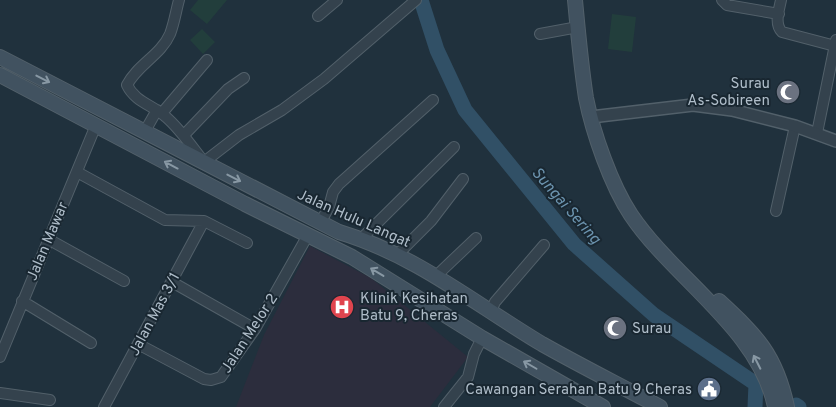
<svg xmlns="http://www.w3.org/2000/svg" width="836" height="407" font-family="Overpass,sans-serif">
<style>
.medical{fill:#2c2d3d}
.green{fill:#223e3c}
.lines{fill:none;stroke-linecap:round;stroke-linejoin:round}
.river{stroke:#315066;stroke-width:15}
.minor-casing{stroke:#52606a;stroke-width:12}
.tertiary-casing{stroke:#52606a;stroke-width:14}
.secondary-casing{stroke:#52606a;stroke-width:16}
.minor{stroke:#34424d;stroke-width:10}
.tertiary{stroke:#34424d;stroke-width:11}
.secondary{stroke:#415260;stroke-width:14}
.oneway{stroke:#8898a4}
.labels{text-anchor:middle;stroke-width:4;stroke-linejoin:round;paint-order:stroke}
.poi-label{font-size:15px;fill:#afbdc9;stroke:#192731;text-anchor:end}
.street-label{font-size:15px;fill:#afbdc9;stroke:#192731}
.water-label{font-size:16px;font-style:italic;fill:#6c94af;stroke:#192731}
</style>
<rect width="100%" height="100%" fill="#20313d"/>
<!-- medical -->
<path class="medical" d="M 310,246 L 371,278 L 468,357 L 430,407 L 236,407 L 264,335 Z"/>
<!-- green -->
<path class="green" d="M 198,0 L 227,0 L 207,24 L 190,10 Z
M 612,14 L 636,17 L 632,52 L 608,49 Z
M 202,29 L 215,42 L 203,54 L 190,40 Z"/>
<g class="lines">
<!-- river -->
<path class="river" d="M 421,0 L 437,50 L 465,110 L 574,244 L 654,315 L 756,384 L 755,407
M 796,405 L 799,407"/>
<!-- minor casing -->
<g class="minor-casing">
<path id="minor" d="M 179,0 C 176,11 174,24 170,34 C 161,55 137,65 127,85 C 135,102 153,105 166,117 C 181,130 192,147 204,162 L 239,135 L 282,110 L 324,79 L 416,0
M 722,0 L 727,5 L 779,14
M 781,0 C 779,10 774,24 782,32 L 835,46
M 318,16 L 337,0
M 540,34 L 578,27
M 162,113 L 207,60
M 145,131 L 157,110
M 817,133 L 836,40
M 184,135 L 228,89 L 244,78
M 77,172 L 165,220 L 204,221 L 247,243
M 776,211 L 795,126
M 320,223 L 329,207 L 333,192 L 339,184 L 433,100
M 48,239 L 124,281
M 361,239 L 454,147
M 397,255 L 431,221 L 463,179
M 436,276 L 476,238
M 172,282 L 255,329
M 22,301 L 91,343
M 491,311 L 495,302 L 544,245
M 138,344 L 204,379 L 211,380 L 221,377 L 255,329 L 308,235
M 0,357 L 96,125
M 0,393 L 50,400
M 104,407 L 204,221
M 444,407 L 468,377 L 474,354 L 482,338"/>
</g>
<!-- tertiary casing -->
<g class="tertiary-casing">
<path id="tertiary" d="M 591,117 L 693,105 L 732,110 L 795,126 L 836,141"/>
</g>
<!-- secondary casing -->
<g class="secondary-casing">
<path id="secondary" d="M 575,0 C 578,32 581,66 586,98 C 593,133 611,185 631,215 C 674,279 759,329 775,407
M 0,57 L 339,232 C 416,255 475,304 542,344 C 581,366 621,386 660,407
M 0,75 L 245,204 L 352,257 L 482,338 L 603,407
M 719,301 C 757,336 776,355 787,407"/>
</g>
<!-- minor -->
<use href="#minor" class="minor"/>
<!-- tertiary -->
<use href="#tertiary" class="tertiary"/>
<!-- secondary -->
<use href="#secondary" class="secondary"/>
</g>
<!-- one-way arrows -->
<defs><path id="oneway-shaft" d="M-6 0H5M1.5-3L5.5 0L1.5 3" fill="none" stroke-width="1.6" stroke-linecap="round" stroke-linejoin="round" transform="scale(1.25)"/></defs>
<g class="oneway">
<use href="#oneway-shaft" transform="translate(43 79) rotate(27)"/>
<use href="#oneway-shaft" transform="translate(171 165) rotate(-152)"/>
<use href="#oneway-shaft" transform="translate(234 178) rotate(27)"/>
<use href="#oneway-shaft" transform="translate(377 272) rotate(-149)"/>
<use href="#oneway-shaft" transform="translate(757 362) rotate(-117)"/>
<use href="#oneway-shaft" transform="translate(530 365) rotate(-150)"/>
</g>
<!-- icons -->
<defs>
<g id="mosque-disc" transform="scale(1.25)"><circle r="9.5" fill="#6b7280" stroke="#192731"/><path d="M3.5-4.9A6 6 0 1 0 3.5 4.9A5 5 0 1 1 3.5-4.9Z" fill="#fff"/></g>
<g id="hospital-disc" transform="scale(1.25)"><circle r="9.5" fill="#e0444e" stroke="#192731"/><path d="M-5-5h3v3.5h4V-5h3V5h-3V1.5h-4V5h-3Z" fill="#fff"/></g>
<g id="civic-disc" transform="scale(1.25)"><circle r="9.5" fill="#5c6f8a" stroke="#192731"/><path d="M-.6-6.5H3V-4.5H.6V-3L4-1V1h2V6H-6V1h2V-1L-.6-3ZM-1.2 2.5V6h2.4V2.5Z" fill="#fff"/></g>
</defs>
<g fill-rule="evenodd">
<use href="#mosque-disc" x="788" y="92"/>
<use href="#hospital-disc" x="342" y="307"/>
<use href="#mosque-disc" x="615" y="328"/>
<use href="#civic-disc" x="709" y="389"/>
</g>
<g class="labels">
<!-- poi labels -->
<g class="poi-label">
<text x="770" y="88">Surau<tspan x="770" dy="17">As-Sobireen</tspan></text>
<text x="360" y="303" text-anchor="start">Klinik Kesihatan<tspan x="360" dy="17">Batu 9, Cheras</tspan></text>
<text x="632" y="333" text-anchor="start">Surau</text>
<text x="692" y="394">Cawangan Serahan Batu 9 Cheras</text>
</g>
<!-- street labels -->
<g class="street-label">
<text transform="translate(354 218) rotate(24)" y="5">Jalan Hulu Langat</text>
<text transform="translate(47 241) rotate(-67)" y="5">Jalan Mawar</text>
<text transform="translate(154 314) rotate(-62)" y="5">Jalan Mas 3/1</text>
<text transform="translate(249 333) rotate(-57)" y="5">Jalan Melor 2</text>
</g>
<!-- water labels -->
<g class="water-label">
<text transform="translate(567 205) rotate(49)" y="6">Sungai Sering</text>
</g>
</g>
</svg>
